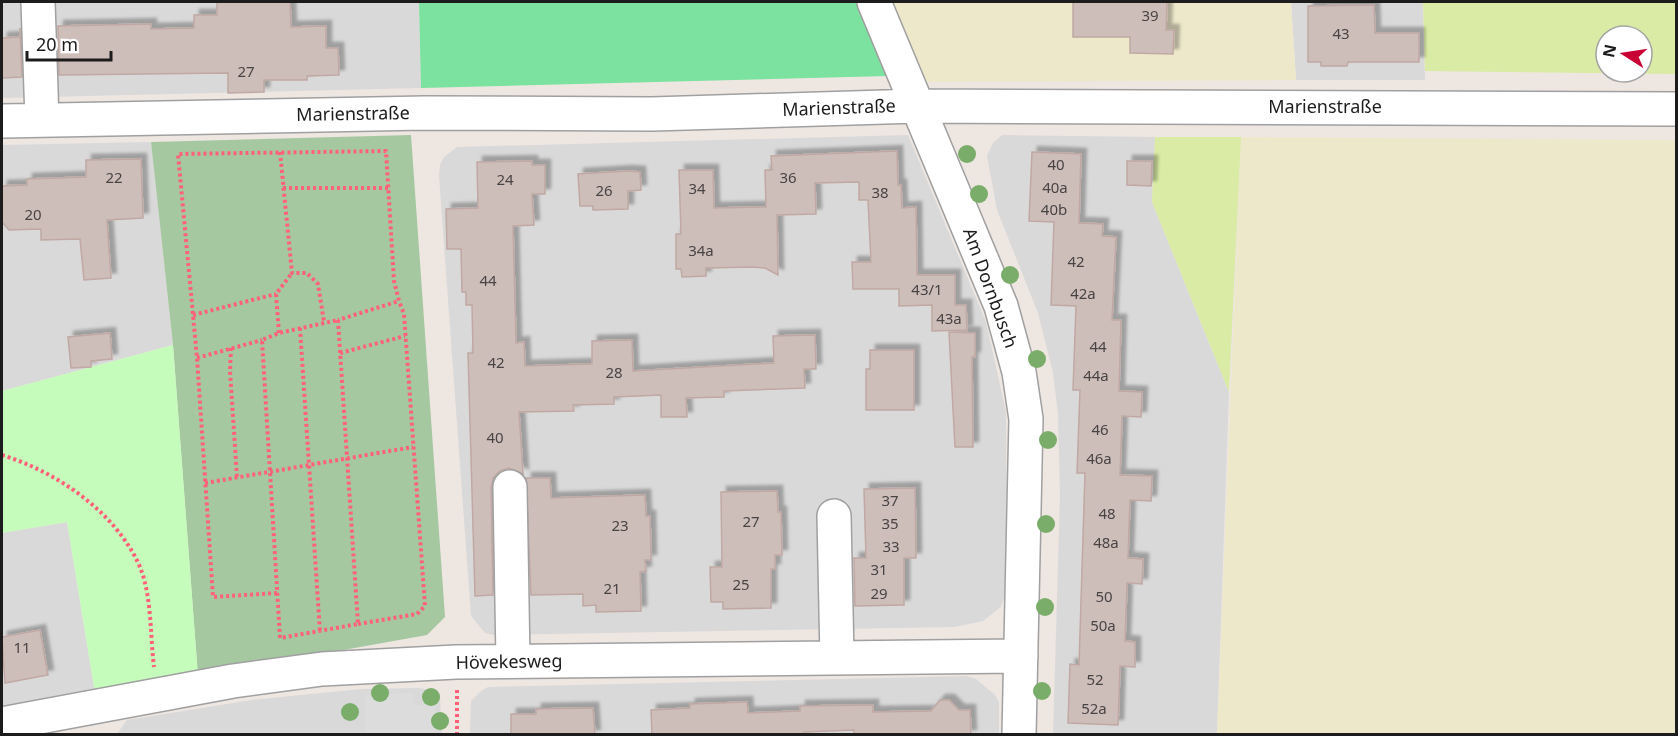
<svg xmlns="http://www.w3.org/2000/svg" width="1678" height="736" font-family="'Noto Sans',sans-serif">
<style>
.residential{fill:#dad9d9}
.farmland{fill:#eee8cb}
.grass{fill:#d9eba4;fill-rule:evenodd}
.cemetery{fill:#a5c8a1}
.park{fill:#c6fcbb}
.pitch{fill:#7be29f}
.parking{fill:#dcdcdc}
.building{fill:#cebeba;stroke:#c0a8a3;stroke-width:1.5;filter:url(#shadow)}
.lines{fill:none;stroke-linecap:round;stroke-linejoin:round}
.minor-casing{stroke:#a0a0a0;stroke-width:36}
.path{stroke:#ff6179;stroke-width:4;stroke-dasharray:3 3;stroke-linecap:butt}
.minor{stroke:#fff;stroke-width:33}
.tree{fill:#7aad69}
.labels{text-anchor:middle;stroke-width:5;stroke-linejoin:round;paint-order:stroke}
.number-label{font-size:15px;fill:#484444}
.street-label{font-size:18px;fill:#1c1c1c;stroke:#fff}
</style>
<defs>
<filter id="shadow"><feDropShadow dx="5.5" dy="-5.5" stdDeviation="1.5" flood-color="#0004"/></filter>
</defs>
<rect width="100%" height="100%" fill="#eee6e1"/>
<!-- residential -->
<path class="residential" d="M 2,2 L 419,2 L 421,88 L 2,98 Z
M 1291,2 L 1423,2 L 1425,80 L 1296,80 Z
M 908,135 L 986,322 L 1006,412 L 1007,589 L 1001,607 L 983,621 L 955,627 L 494,635 L 485,633 L 471,616 L 439,176 L 440,165 L 444,157 L 457,147 Z
M 1002,135 L 1155,137 L 1152,202 L 1229,392 L 1217,734 L 1053,734 L 1060,496 L 1058,414 L 1053,373 L 1038,313 L 997,210 L 987,156 L 993,143 Z
M 151,142 L 173,345 L 2,391 L 2,145 Z
M 67,522 L 95,693 L 2,708 L 2,533 Z
M 967,676 L 976,679 L 995,695 L 999,702 L 999,734 L 470,734 L 471,701 L 481,691 L 488,687 Z
M 419,688 L 431,690 L 440,697 L 442,734 L 117,734 L 127,720 L 252,700 L 361,689 Z"/>
<!-- farmland -->
<path class="farmland" d="M 881,2 L 1291,2 L 1296,80 L 913,82 Z
M 1241,137 L 1676,140 L 1676,734 L 1217,734 Z"/>
<!-- grass -->
<path class="grass" d="M 1423,2 L 1676,2 L 1676,74 L 1425,71 ZM 1606,36 L 1642,36 L 1642,72 L 1606,72 Z
M 1155,137 L 1241,137 L 1229,392 L 1152,202 Z"/>
<!-- cemetery -->
<path class="cemetery" d="M 411,135 L 445,617 L 427,635 L 198,676 L 173,345 L 151,142 Z"/>
<!-- park -->
<path class="park" d="M 173,345 L 198,676 L 95,693 L 67,522 L 2,533 L 2,391 Z"/>
<!-- pitch -->
<path class="pitch" d="M 419,2 L 859,2 L 888,76 L 421,88 Z"/>
<!-- parking -->
<path class="parking" d="M 413,693 L 413,705 L 435,705 L 436,734 L 365,734 L 365,695 Z"/>
<!-- building -->
<path class="building" d="M 217,2 L 290,2 L 291,27 L 326,26 L 326,48 L 338,48 L 339,75 L 307,76 L 307,80 L 264,80 L 264,92 L 228,93 L 228,73 L 59,75 L 58,26 L 151,24 L 151,29 L 194,28 L 194,15 L 217,15 Z
M 1073,2 L 1167,2 L 1166,30 L 1174,30 L 1173,54 L 1130,53 L 1130,37 L 1073,37 Z
M 1374,5 L 1375,33 L 1419,33 L 1419,62 L 1348,62 L 1347,66 L 1321,66 L 1321,62 L 1308,62 L 1308,6 Z
M 20,28 L 22,77 L 2,78 L 2,38 L 20,37 Z
M 897,151 L 898,185 L 901,185 L 902,208 L 916,207 L 917,275 L 955,275 L 955,305 L 966,305 L 967,330 L 932,331 L 932,305 L 899,306 L 899,289 L 853,289 L 852,262 L 871,262 L 868,200 L 859,200 L 859,182 L 815,183 L 816,214 L 777,215 L 778,275 L 765,268 L 752,267 L 706,268 L 706,276 L 682,277 L 681,269 L 676,269 L 676,234 L 681,234 L 679,170 L 713,170 L 714,208 L 766,207 L 765,170 L 772,170 L 771,156 Z
M 1032,152 L 1081,154 L 1079,223 L 1103,224 L 1102,236 L 1116,237 L 1112,320 L 1121,320 L 1119,391 L 1142,392 L 1141,417 L 1122,416 L 1120,475 L 1152,476 L 1151,501 L 1130,500 L 1128,558 L 1143,559 L 1142,584 L 1127,583 L 1125,641 L 1135,642 L 1135,667 L 1120,666 L 1118,725 L 1068,723 L 1070,664 L 1079,665 L 1085,473 L 1077,473 L 1080,390 L 1073,390 L 1076,306 L 1051,305 L 1054,222 L 1029,221 Z
M 141,159 L 143,218 L 107,220 L 111,278 L 84,280 L 80,239 L 41,240 L 41,229 L 9,230 L 2,222 L 2,186 L 27,185 L 27,179 L 86,177 L 86,160 Z
M 532,161 L 532,165 L 545,165 L 545,194 L 532,194 L 534,225 L 513,226 L 516,343 L 524,342 L 525,366 L 592,364 L 592,341 L 632,340 L 633,371 L 774,363 L 773,336 L 815,335 L 816,369 L 804,369 L 805,388 L 724,391 L 724,397 L 686,398 L 687,417 L 661,417 L 661,395 L 614,397 L 614,404 L 573,405 L 574,411 L 519,412 L 523,474 L 509,468 L 500,471 L 493,478 L 491,487 L 493,595 L 475,596 L 468,353 L 473,353 L 472,305 L 466,305 L 466,292 L 462,292 L 461,249 L 447,249 L 446,209 L 478,208 L 477,162 Z
M 1127,161 L 1152,161 L 1151,186 L 1127,185 Z
M 628,171 L 640,172 L 641,190 L 628,191 L 628,209 L 593,210 L 593,206 L 580,206 L 578,174 Z
M 949,332 L 975,333 L 975,357 L 972,357 L 973,447 L 955,447 Z
M 110,333 L 112,359 L 91,361 L 91,367 L 71,368 L 68,337 Z
M 870,350 L 914,350 L 914,410 L 866,410 L 866,369 L 870,369 Z
M 526,478 L 550,478 L 551,498 L 645,495 L 646,516 L 650,516 L 651,560 L 645,560 L 646,571 L 640,572 L 641,611 L 596,612 L 596,605 L 583,606 L 583,594 L 531,595 Z
M 915,488 L 916,558 L 904,558 L 904,605 L 855,606 L 854,558 L 866,558 L 864,489 Z
M 777,491 L 778,512 L 781,512 L 782,555 L 775,555 L 775,569 L 771,569 L 771,608 L 723,609 L 723,602 L 711,602 L 710,567 L 722,567 L 721,492 Z
M 40,630 L 48,675 L 5,683 L 2,637 Z
M 940,700 L 949,700 L 959,710 L 970,710 L 971,735 L 854,735 L 854,730 L 804,732 L 804,735 L 652,735 L 651,710 L 690,708 L 690,704 L 747,702 L 748,713 L 800,711 L 800,706 L 873,705 L 873,712 L 931,711 Z
M 593,708 L 595,735 L 511,735 L 511,714 L 536,714 L 536,709 Z"/>
<g class="lines">
<!-- minor casing -->
<g class="minor-casing">
<path id="minor" d="M 38,2 L 42,120
M 874,2 L 1001,306 L 1019,372 L 1026,419 L 1019,734
M 2,121 L 425,113 L 652,114 L 917,106 L 1676,109
M 510,487 L 513,661
M 834,516 L 837,658
M 2,724 L 233,681 L 322,669 L 456,662 L 1021,656"/>
</g>
<!-- path -->
<path class="path" d="M 280,152 L 292,273 L 307,273 L 318,284 L 324,322
M 283,188 L 389,188
M 193,315 L 276,294
M 338,320 L 358,624 L 280,638 L 262,340 L 279,333 Z
M 300,328 L 320,632
M 279,333 L 276,294 L 292,273
M 231,348 L 230,371 L 237,477
M 340,353 L 405,336
M 197,358 L 262,340
M 2,455 C 57,472 116,512 140,567 C 152,597 150,635 154,667
M 205,483 L 413,447
M 277,593 L 213,597 L 197,358 L 178,154 L 386,151 L 394,281 L 399,301 L 338,320
M 358,624 L 417,614 L 425,606 L 404,314 L 399,301
M 457,690 L 457,734"/>
<!-- minor -->
<use href="#minor" class="minor"/>
</g>
<!-- trees -->
<g class="tree">
<circle cx="967" cy="154" r="9"/>
<circle cx="979" cy="194" r="9"/>
<circle cx="1010" cy="275" r="9"/>
<circle cx="1037" cy="359" r="9"/>
<circle cx="1048" cy="440" r="9"/>
<circle cx="1046" cy="524" r="9"/>
<circle cx="1045" cy="607" r="9"/>
<circle cx="1042" cy="691" r="9"/>
<circle cx="380" cy="693" r="9"/>
<circle cx="431" cy="697" r="9"/>
<circle cx="350" cy="712" r="9"/>
<circle cx="440" cy="721" r="9"/>
</g>
<g class="labels">
<!-- number labels -->
<g class="number-label">
<text x="1150" y="21">39</text>
<text x="1341" y="39">43</text>
<text x="246" y="77">27</text>
<text x="1056" y="170">40</text>
<text x="114" y="183">22</text>
<text x="788" y="183">36</text>
<text x="505" y="185">24</text>
<text x="1055" y="193">40a</text>
<text x="697" y="194">34</text>
<text x="604" y="196">26</text>
<text x="880" y="198">38</text>
<text x="1054" y="215">40b</text>
<text x="33" y="220">20</text>
<text x="701" y="256">34a</text>
<text x="1076" y="267">42</text>
<text x="488" y="286">44</text>
<text x="927" y="295">43/1</text>
<text x="1083" y="299">42a</text>
<text x="949" y="324">43a</text>
<text x="1098" y="352">44</text>
<text x="496" y="368">42</text>
<text x="614" y="378">28</text>
<text x="1096" y="381">44a</text>
<text x="1100" y="435">46</text>
<text x="495" y="443">40</text>
<text x="1099" y="464">46a</text>
<text x="890" y="506">37</text>
<text x="1107" y="519">48</text>
<text x="751" y="527">27</text>
<text x="890" y="529">35</text>
<text x="620" y="531">23</text>
<text x="1106" y="548">48a</text>
<text x="891" y="552">33</text>
<text x="879" y="575">31</text>
<text x="741" y="590">25</text>
<text x="612" y="594">21</text>
<text x="879" y="599">29</text>
<text x="1104" y="602">50</text>
<text x="1103" y="631">50a</text>
<text x="22" y="653">11</text>
<text x="1095" y="685">52</text>
<text x="1094" y="714">52a</text>
</g>
<!-- street labels -->
<g class="street-label">
<text x="1325" y="113">Marienstraße</text>
<text transform="translate(839 108) rotate(-2)" y="6">Marienstraße</text>
<text transform="translate(353 114) rotate(-1)" y="6">Marienstraße</text>
<text transform="translate(990 288) rotate(70)" y="6">Am Dornbusch</text>
<text transform="translate(509 662) rotate(-1)" y="6">Hövekesweg</text>
</g>
</g>
<!-- border -->
<rect width="1678" height="736" fill="none" stroke="#1c1c1c" stroke-width="6"/>
<!-- north arrow -->
<g transform="translate(1624 54) rotate(282)"><circle r="28" fill="#ffffff" stroke="#a4a4a4" stroke-width="1.5"/>
<path d="M0-4.5L10 22L0 15L-10 22Z" fill="#c80033"/>
<text y="-9" font-size="16" font-weight="bold" text-anchor="middle" fill="#1c1c1c">N</text>
</g>
<!-- scale -->
<path d="M27 51v9h84v-9" fill="none" stroke="#1c1c1c" stroke-width="3"/>
<text x="36" y="51" font-size="18" fill="#1c1c1c" stroke="#ffffff" stroke-width="4.5" paint-order="stroke">20 m</text>
</svg>
